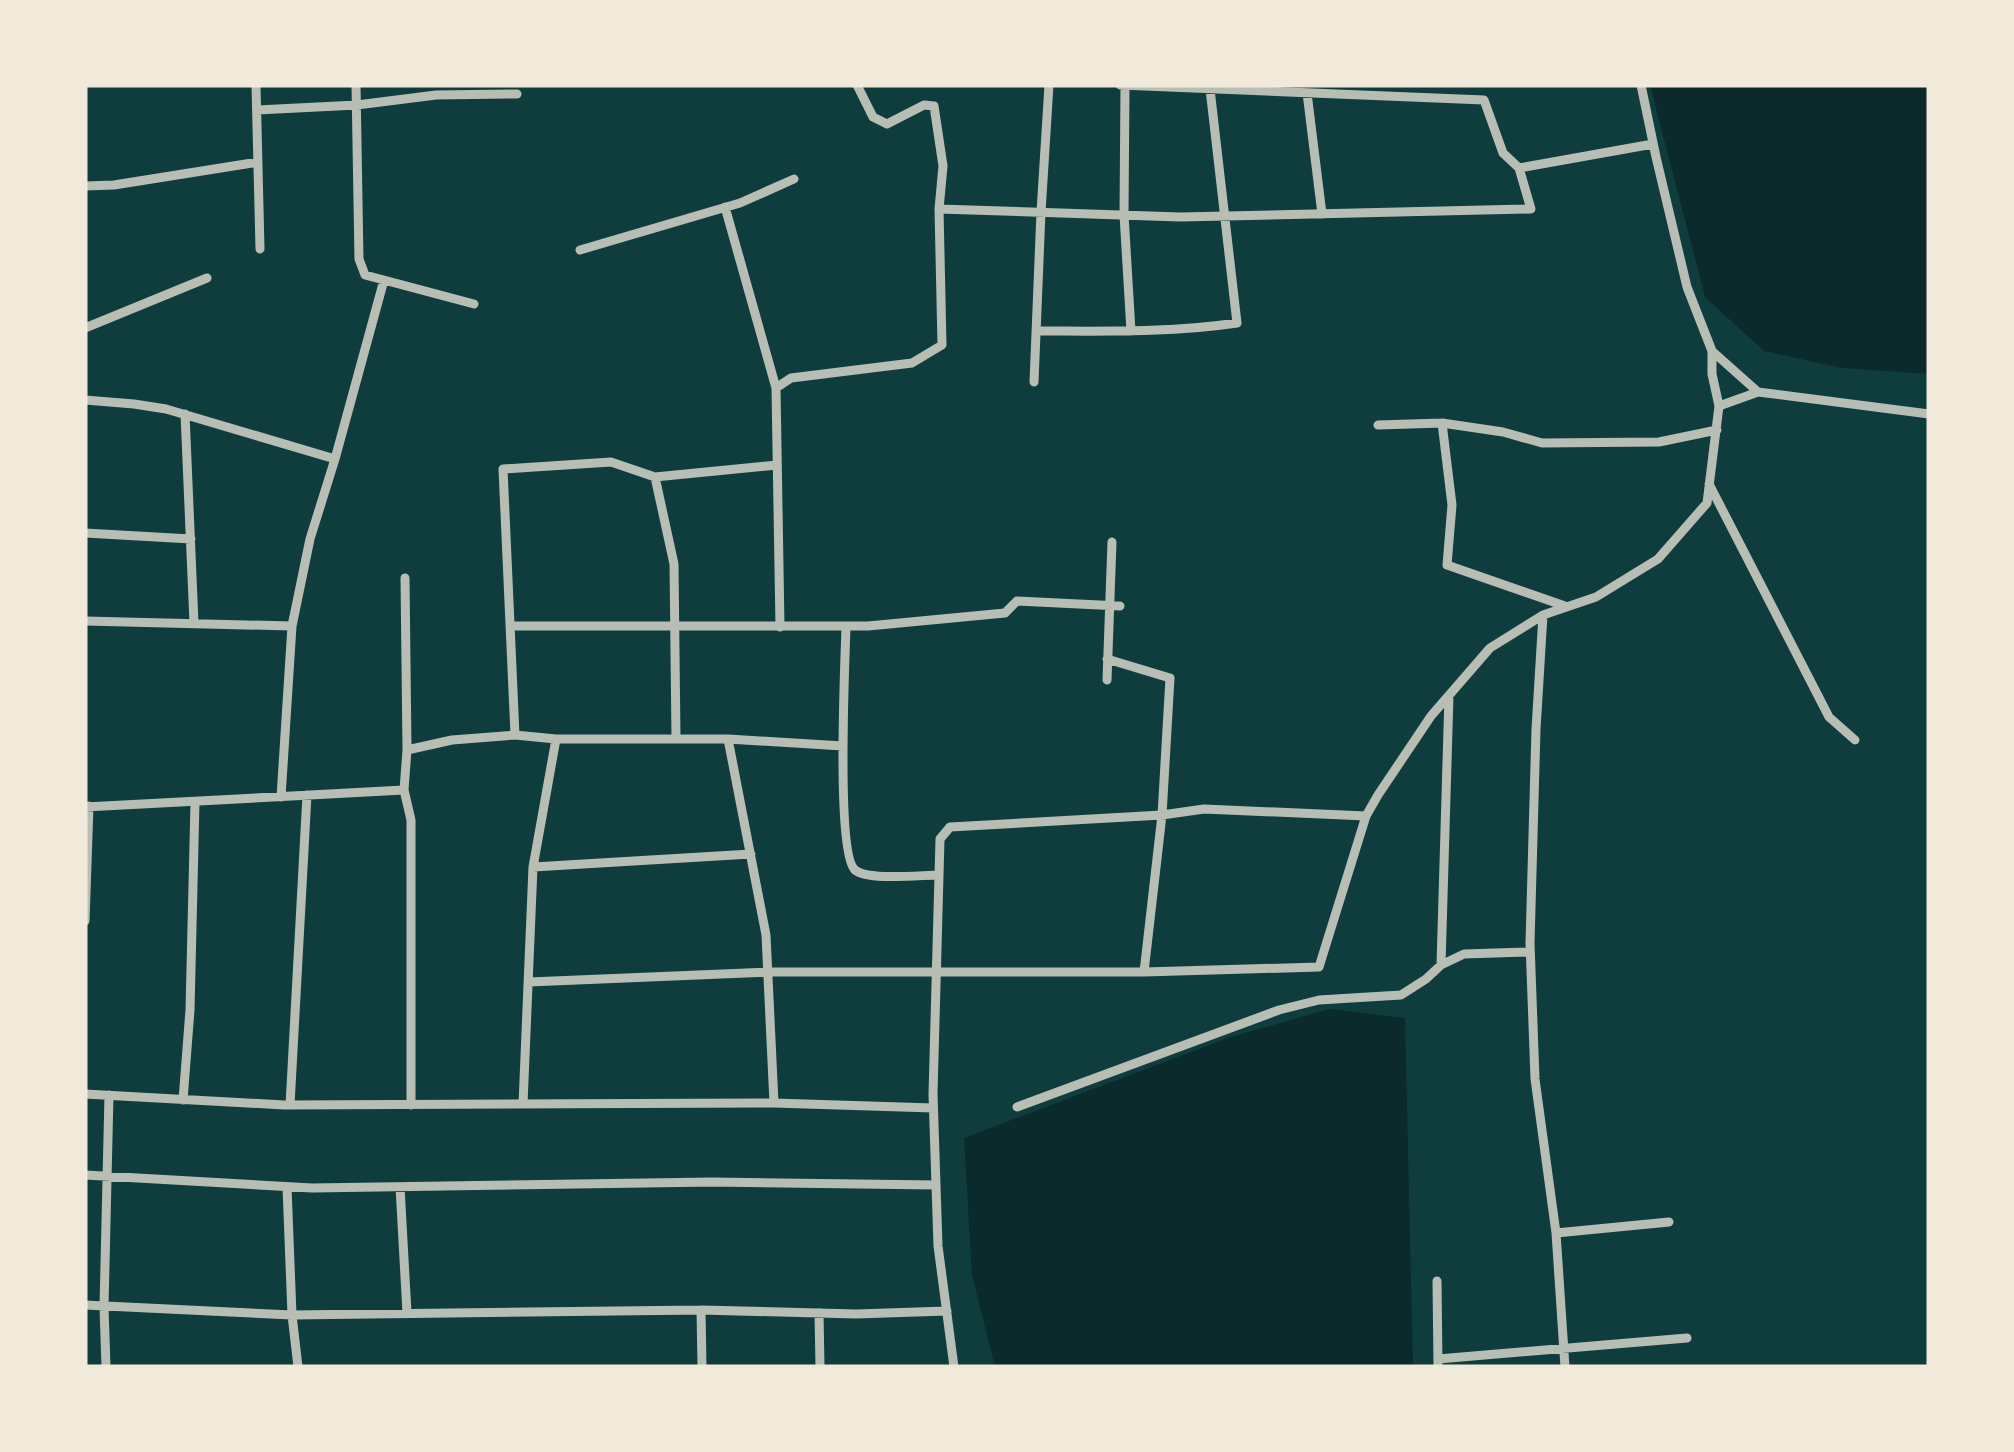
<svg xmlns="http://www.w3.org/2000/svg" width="2014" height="1452" font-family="'Work Sans',sans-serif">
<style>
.water{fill:#0a2a2b}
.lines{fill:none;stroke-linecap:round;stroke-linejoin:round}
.minor{stroke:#b8beb3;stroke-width:9}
</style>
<rect width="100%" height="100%" fill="#0f3d3e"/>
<!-- water -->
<path class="water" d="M 1650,85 L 1929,85 L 1929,374 L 1842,368 L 1764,351 L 1705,297 Z
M 1329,1009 L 1405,1018 L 1413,1367 L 995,1367 L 972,1275 L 964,1138 L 1228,1038 Z"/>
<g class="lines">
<!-- minor -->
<path class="minor" d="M 256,85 L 260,249
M 356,85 L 359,259 L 365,275 L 474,304
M 1125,85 L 1124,215 L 1131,331
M 1641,85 L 1656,157 L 1687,287 L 1712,351 L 1758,392 L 1929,414
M 1307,93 L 1322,214
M 257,110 L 357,105 L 436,95 L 517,94
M 1519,168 L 1653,144
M 85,186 L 114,185 L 258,162
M 725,207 L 776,388
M 939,209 L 1180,217 L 1531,209 L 1519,168 L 1503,153 L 1484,100 L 1120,85
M 580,250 L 740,203 L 794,179
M 85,328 L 207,278
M 1036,331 C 1103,331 1170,333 1237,323 L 1210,89
M 1034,382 L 1041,212 L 1049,85
M 85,400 L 134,404 L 166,409 L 335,459
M 1719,406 L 1758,392
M 185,414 L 194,623
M 1442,423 L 1452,505 L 1447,565 L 1565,606
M 1378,425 L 1442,423 L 1503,432 L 1542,443 L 1659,442 L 1717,430
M 655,477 L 674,564 L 676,739
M 1709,484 L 1829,717 L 1855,740
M 85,533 L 191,539
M 405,578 L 407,750 L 404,790 L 411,820 L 411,1105
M 1543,615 L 1536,729 L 1530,943 L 1535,1079 L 1556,1233 L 1565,1367
M 85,621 L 292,626 L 281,797
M 292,626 L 310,539 L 335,459 L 384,280
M 511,626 L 868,626 L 1005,613 L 1017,601 L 1120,606
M 780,627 L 776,388 L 791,378 L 912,363 L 942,345 L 939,209 L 943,166 L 934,106 L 924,105 L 887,124 L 873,117 L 857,85
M 846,627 C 845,661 836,854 855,870 C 868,881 921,875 939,875
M 1107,659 L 1170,678 L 1162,815 L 1144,972
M 1107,680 L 1112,542
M 515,735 L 503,469 L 611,462 L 655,477 L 777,465
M 728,739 L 766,935 L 774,1103
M 407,750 L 452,740 L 515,735 L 556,739 L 728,739 L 843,746
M 85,807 L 404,790
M 533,867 L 751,854
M 85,921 L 89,806
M 1441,965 L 1449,695
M 529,982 L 768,972 L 1144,972 L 1319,967 L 1366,816 L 1378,795 L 1431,716 L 1490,648 L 1543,615 L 1596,597 L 1658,559 L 1707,503 L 1719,406 L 1712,374 L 1712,351
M 85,1094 L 284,1105 L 774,1103 L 933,1108
M 183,1100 L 190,1010 L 195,802
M 523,1104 L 533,867 L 556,739
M 290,1105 L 307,795
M 1017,1107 L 1279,1010 L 1319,1000 L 1401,995 L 1426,979 L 1441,965 L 1464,954 L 1530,952
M 85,1175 L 312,1188 L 713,1182 L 936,1185
M 287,1187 L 292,1315 L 298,1367
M 400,1187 L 407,1313
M 1556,1233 L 1669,1222
M 1437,1281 L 1438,1367
M 85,1305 L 292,1315 L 701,1310 L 856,1314 L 947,1311
M 701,1310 L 702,1367
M 819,1313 L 820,1367
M 1438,1359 L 1687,1338
M 106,1367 L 104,1307 L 109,1095
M 954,1367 L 938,1246 L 933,1094 L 940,839 L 950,827 L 1162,815 L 1204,809 L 1366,816"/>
</g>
<!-- border -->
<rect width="2014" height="1452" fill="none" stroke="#f1e9da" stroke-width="175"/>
</svg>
